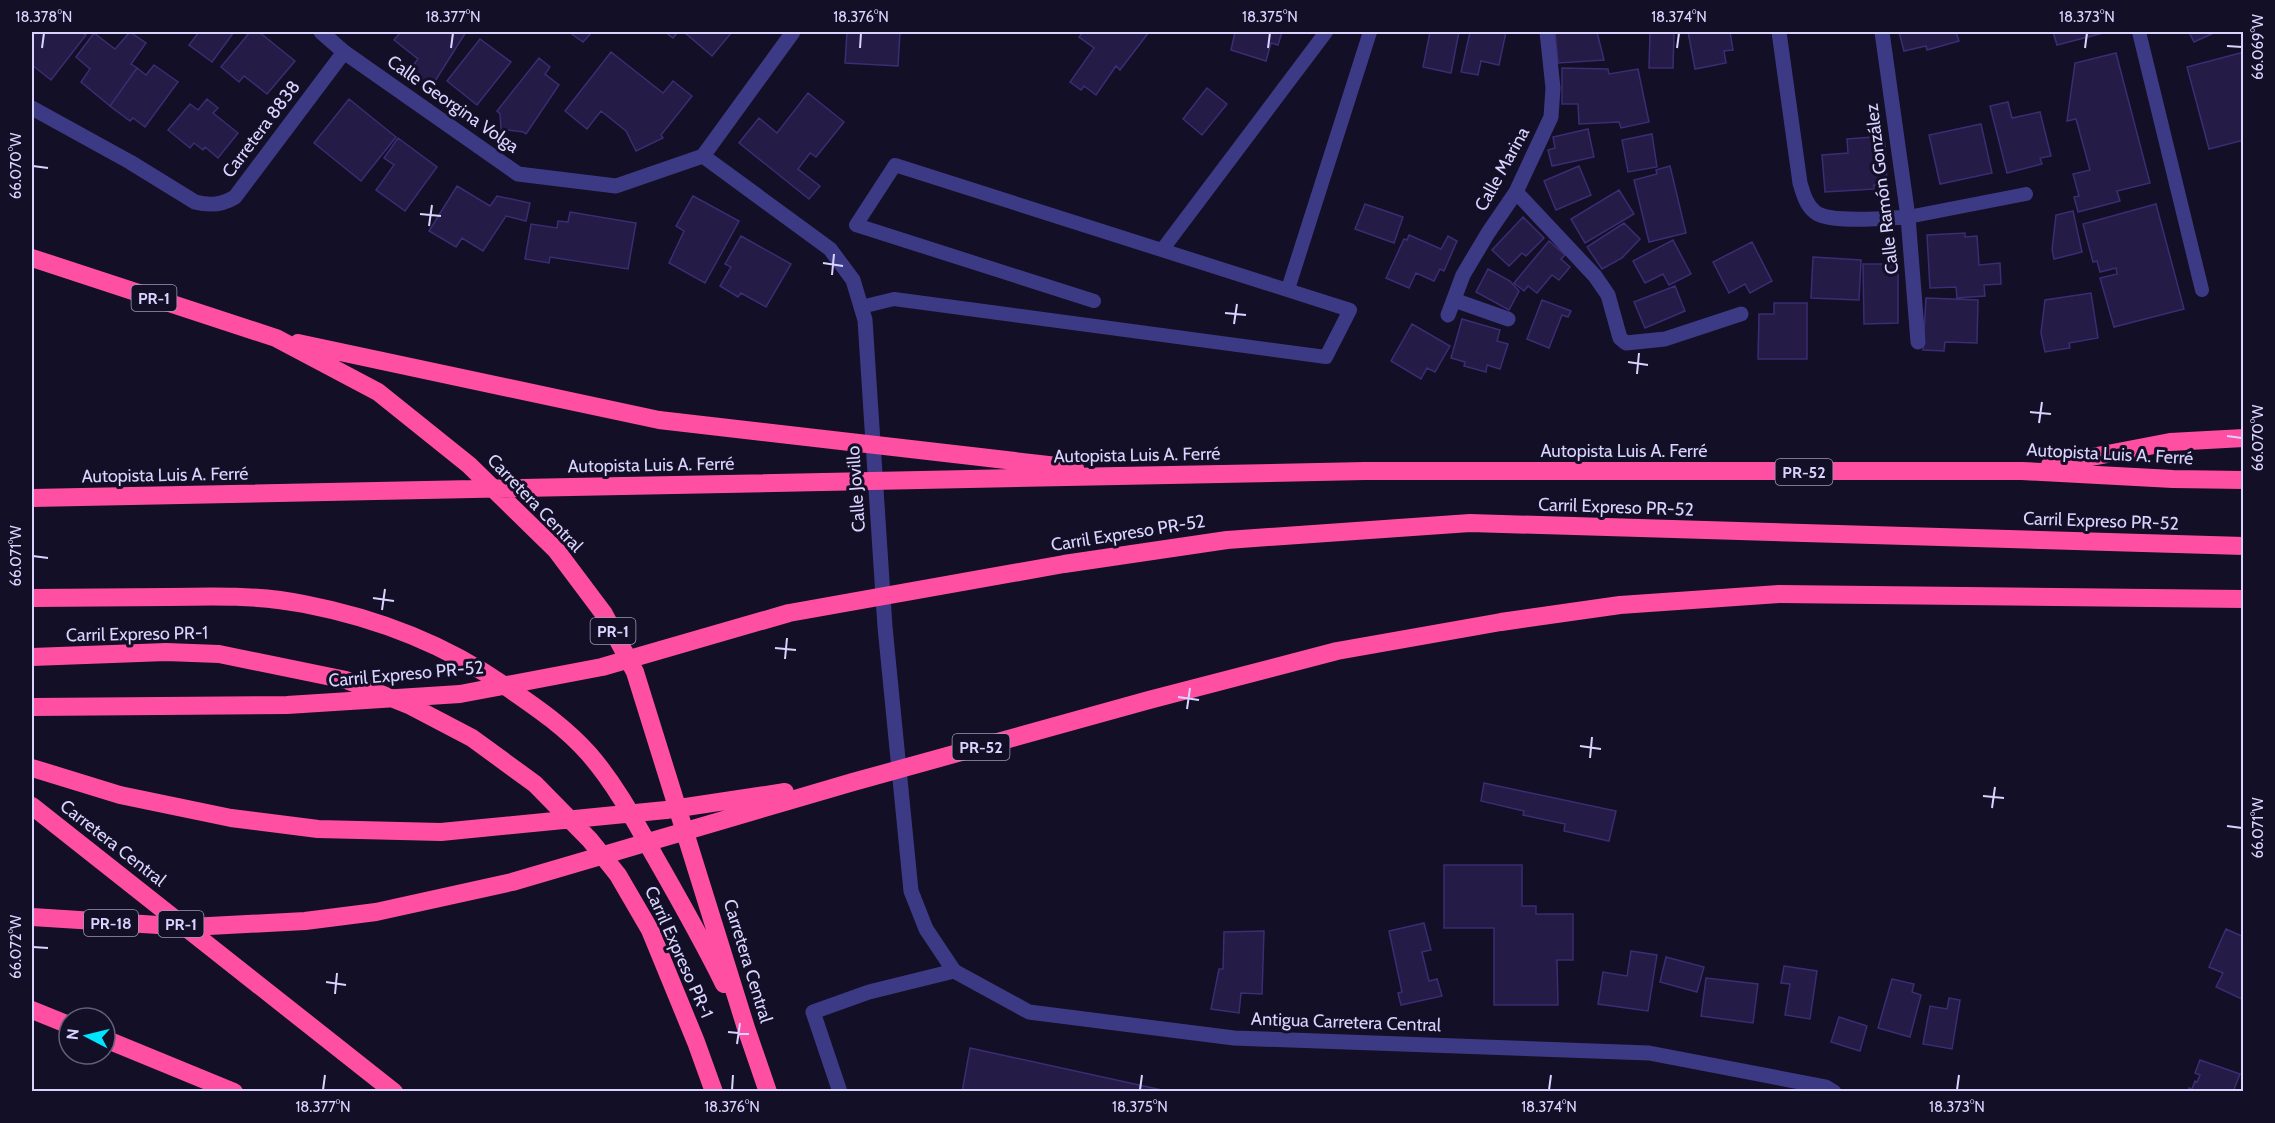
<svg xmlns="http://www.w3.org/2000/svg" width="2275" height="1123" font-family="Cabin,sans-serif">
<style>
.building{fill:#241b47;stroke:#3b2d73;stroke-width:1.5}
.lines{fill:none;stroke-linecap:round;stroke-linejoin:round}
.service{stroke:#3d3a85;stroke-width:14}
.minor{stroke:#3d3a85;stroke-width:15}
.tertiary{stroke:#3d3a85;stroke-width:15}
.motorway{stroke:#ff4fa3;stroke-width:18}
.ticks{fill:none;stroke:#d9d4ff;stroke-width:2}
.labels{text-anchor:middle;stroke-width:6;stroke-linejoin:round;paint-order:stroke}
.shield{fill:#130f26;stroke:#9e99be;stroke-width:1.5}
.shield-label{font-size:16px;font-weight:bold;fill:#d9d4ff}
.street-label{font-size:18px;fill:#d9d4ff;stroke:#130f26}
.neatline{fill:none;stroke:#d9d4ff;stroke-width:2}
.ticks-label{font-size:15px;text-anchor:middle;fill:#d9d4ff}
</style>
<rect width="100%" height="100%" fill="#130f26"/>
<!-- building -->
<path class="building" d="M 32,32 L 81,32 L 86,35 L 51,80 L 32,65 Z
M 130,32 L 146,43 L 131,64 L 137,68 L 110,106 L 81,82 L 90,69 L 76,57 L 94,33 L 115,49 Z
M 199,32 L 234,32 L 212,62 L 189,45 Z
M 250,32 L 259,32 L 295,61 L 267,94 L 244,76 L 239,82 L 221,67 Z
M 401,32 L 466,32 L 430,89 L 409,71 L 418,59 L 394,40 Z
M 569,32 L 592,32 L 583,42 Z
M 665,32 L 678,32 L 673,38 Z
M 684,32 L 732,32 L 712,56 Z
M 847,32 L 900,32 L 898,66 L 845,63 Z
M 1083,32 L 1149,32 L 1120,70 L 1116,66 L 1096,95 L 1084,86 L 1081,90 L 1070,82 L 1094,48 L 1079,37 Z
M 1235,32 L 1239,33 L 1240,32 L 1282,32 L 1278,45 L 1271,43 L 1266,61 L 1231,50 Z
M 1430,32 L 1459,32 L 1451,73 L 1423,67 Z
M 1470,32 L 1506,32 L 1499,65 L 1481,61 L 1478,75 L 1461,72 Z
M 1555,32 L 1597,32 L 1604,60 L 1558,63 Z
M 1650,32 L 1674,32 L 1673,68 L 1649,68 Z
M 1688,32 L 1730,32 L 1733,50 L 1724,51 L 1726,63 L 1695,69 Z
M 1899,32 L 1956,32 L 1959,41 L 1927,50 L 1926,46 L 1904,51 Z
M 2053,32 L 2107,32 L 2057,45 Z
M 2189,32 L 2216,32 L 2194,42 Z
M 480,39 L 511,62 L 477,105 L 447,81 Z
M 611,52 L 663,93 L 673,81 L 692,96 L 661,135 L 663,138 L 636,151 L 626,131 L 601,111 L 587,129 L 565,111 Z
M 2244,52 L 2244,140 L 2209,149 L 2187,67 Z
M 2116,53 L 2150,183 L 2117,191 L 2120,201 L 2078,212 L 2074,197 L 2079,196 L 2073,174 L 2090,170 L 2076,119 L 2067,121 L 2075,63 Z
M 539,58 L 550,67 L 545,74 L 559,85 L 526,134 L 523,132 L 501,129 L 500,114 L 497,111 Z
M 154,65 L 178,82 L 145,127 L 133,118 L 130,121 L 110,106 L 137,68 L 146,75 Z
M 1562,68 L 1608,69 L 1609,74 L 1638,69 L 1649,122 L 1621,128 L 1619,122 L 1579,124 L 1578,104 L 1562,104 Z
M 1207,88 L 1227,104 L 1202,135 L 1183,119 Z
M 808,93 L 844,122 L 816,157 L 810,153 L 798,169 L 820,186 L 809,199 L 739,143 L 759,118 L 777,133 Z
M 207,99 L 218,108 L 213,113 L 238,133 L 218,158 L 205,147 L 203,150 L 194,143 L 190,148 L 168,130 L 190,104 L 198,110 Z
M 349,99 L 396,137 L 361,181 L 314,143 Z
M 2008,102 L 2012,118 L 2040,112 L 2051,156 L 2040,158 L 2042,164 L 2007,173 L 1990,106 Z
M 1981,124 L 1992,173 L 1940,184 L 1929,135 Z
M 1588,129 L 1594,157 L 1552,166 L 1548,150 L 1555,148 L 1553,137 Z
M 1652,134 L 1657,167 L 1628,172 L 1622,140 Z
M 1872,137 L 1872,144 L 1885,143 L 1887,184 L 1874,185 L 1874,189 L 1825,192 L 1822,155 L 1848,153 L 1847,139 Z
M 398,138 L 437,167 L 405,211 L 376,190 L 394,165 L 384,158 Z
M 1579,166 L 1591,195 L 1556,210 L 1544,181 Z
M 1670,166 L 1686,233 L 1649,242 L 1634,180 L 1657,174 L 1656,170 Z
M 457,186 L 490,206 L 497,196 L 530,203 L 526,221 L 506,216 L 483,251 L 462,238 L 456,247 L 429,231 Z
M 1619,190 L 1634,214 L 1585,243 L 1571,219 Z
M 693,196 L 739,221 L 705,283 L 669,263 L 684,231 L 676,226 Z
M 1365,204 L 1403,217 L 1394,243 L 1355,229 Z
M 2156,204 L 2184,309 L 2114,327 L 2100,278 L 2117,274 L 2116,268 L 2100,272 L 2097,261 L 2093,262 L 2083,224 Z
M 2073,211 L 2082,252 L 2054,259 L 2052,250 L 2056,215 Z
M 570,212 L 636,223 L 628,269 L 550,257 L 549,263 L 525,259 L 531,224 L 557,228 L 558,221 L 568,222 Z
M 1523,217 L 1544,238 L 1526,256 L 1522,253 L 1509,266 L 1492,250 Z
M 1624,223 L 1640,239 L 1622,258 L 1602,269 L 1587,247 Z
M 1965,233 L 1965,237 L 1977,236 L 1979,265 L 2000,263 L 2001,284 L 1984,285 L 1985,296 L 1957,298 L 1956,287 L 1930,288 L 1927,235 Z
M 1409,235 L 1441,249 L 1448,236 L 1457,241 L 1444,271 L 1440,269 L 1434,281 L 1416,273 L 1409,288 L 1386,278 L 1404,239 L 1407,240 Z
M 741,236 L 791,264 L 766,307 L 741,293 L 738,297 L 720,286 L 731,267 L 725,264 Z
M 1673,240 L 1691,274 L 1669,285 L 1663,274 L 1645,283 L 1633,261 Z
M 1549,241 L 1565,255 L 1561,259 L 1570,267 L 1559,280 L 1552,275 L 1537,293 L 1528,286 L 1524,291 L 1514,283 Z
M 1752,242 L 1772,281 L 1750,293 L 1745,284 L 1729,293 L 1713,262 Z
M 1813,257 L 1861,260 L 1859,300 L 1811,298 Z
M 1863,264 L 1898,264 L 1898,323 L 1864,324 Z
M 1488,269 L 1510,281 L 1519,291 L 1509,310 L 1476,292 Z
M 1675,286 L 1685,311 L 1645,328 L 1634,302 Z
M 2091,293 L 2098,338 L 2069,343 L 2070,348 L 2045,352 L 2041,333 L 2045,300 Z
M 1926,298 L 1978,300 L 1977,343 L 1945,342 L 1944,351 L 1923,350 Z
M 1542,300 L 1571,311 L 1568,317 L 1562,315 L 1549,348 L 1527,339 Z
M 1774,303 L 1807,303 L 1807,359 L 1758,359 L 1759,314 L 1774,314 Z
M 1462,319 L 1500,330 L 1497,341 L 1508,344 L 1500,369 L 1487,365 L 1486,372 L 1464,366 L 1465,362 L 1451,358 Z
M 1412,324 L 1450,346 L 1435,372 L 1427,368 L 1421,379 L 1391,361 Z
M 1484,783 L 1616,811 L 1609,841 L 1564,831 L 1565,824 L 1523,815 L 1524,811 L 1481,801 Z
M 1444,865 L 1522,865 L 1522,906 L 1536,906 L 1536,914 L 1573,914 L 1573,960 L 1557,960 L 1558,1005 L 1494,1005 L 1494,928 L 1444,928 Z
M 1424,923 L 1431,950 L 1422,952 L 1429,981 L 1437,979 L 1442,996 L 1401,1005 L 1398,993 L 1402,992 L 1389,931 Z
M 2226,929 L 2244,937 L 2244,1000 L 2216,987 L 2223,973 L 2209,967 Z
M 1264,931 L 1262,994 L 1241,993 L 1239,1013 L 1211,1009 L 1219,969 L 1223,969 L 1224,932 Z
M 1631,951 L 1657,955 L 1648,1011 L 1598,1004 L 1603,972 L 1627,976 Z
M 1666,957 L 1704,967 L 1697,992 L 1660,982 Z
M 1784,966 L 1817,971 L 1810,1019 L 1785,1015 L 1790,984 L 1781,983 Z
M 1706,978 L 1758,984 L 1753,1023 L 1701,1016 Z
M 1892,979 L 1914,984 L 1912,992 L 1921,995 L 1910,1037 L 1878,1028 Z
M 1949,998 L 1960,1000 L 1952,1049 L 1923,1044 L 1930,1006 L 1947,1009 Z
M 1839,1017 L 1867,1026 L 1860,1051 L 1831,1042 Z
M 970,1048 L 1171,1092 L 962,1092 Z
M 2200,1060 L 2240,1074 L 2233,1092 L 2187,1092 L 2189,1088 L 2192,1089 L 2195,1081 L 2197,1082 L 2200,1075 L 2195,1073 Z"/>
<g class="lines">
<!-- service -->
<path class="service" d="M 2139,32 L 2202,290
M 1908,217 L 2026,194
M 1162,250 L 1326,32
M 1288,289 L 1370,32
M 861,307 L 894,299 L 1326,357 L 1350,310 L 895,165 L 856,225 L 1094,301"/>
<!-- minor -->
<path class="minor" d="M 321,32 L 344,52
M 1779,32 L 1800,183 C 1803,193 1806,205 1815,212 C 1829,224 1888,218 1908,217
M 1882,32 L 1908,217 L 1918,342
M 703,156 L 793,32
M 1516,192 L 1595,276 L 1608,295 L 1620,338 L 1626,343 L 1665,339 L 1741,314
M 1454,300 L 1508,319
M 1448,315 L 1463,275 L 1488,233 L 1516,192 L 1551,117 L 1553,88 L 1547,32
M 840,1092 L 813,1012 L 869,992 L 954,971"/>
<!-- tertiary -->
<path class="tertiary" d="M 32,108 L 130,162 L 195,202 C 210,206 222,205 235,197 L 344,52 L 518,174 L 616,186 L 703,156 L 830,249 L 853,280 L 865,320 L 885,627 L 911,891 L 926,929 L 954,971 L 1029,1012 L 1234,1038 L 1649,1053 L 1826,1087 L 1834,1092"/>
<!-- motorway -->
<path class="motorway" d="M 32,258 L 276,338 L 378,392 L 469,465 L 556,550 L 604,614 L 635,672 L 746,1028 L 768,1092
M 298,343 L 659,420 L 1075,468
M 2050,465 L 2170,442 L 2244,438
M 32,498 L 1365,471 L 2022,471 L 2173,479 L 2244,480
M 32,598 C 77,598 122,597 168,597 C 213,596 259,595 304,604 C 377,618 447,645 508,688 C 537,708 565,727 589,754 C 616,785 635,821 655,857 C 679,899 703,941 724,984
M 32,657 L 166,652 L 219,654 L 346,680 L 411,706 L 472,738 L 535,784 L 590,840 L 618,875 L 650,930 L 696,1042 L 714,1092
M 32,707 L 287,705 L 460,694 L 602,667 L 789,613 L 1064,564 L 1227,540 L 1470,523 L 2244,546
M 32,768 L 120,795 L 231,818 L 318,829 L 441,832 L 666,810 L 785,792
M 32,806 L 394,1092
M 32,917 L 190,927 L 305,921 L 376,912 L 512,882 L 853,782 L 1149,700 L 1337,651 L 1501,622 L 1620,605 L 1779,594 L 2244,599
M 32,1010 L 69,1025
M 105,1039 L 234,1092"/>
</g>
<!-- ticks -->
<path class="ticks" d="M 2227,46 L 2242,47M 42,48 L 44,33M 451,48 L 453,33M 860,48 L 861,33M 1268,48 L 1270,33M 1677,48 L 1679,33M 2085,48 L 2087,33M 33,166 L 48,168M 420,214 L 441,216M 429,226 L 432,205M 823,263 L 843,266M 832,275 L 834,254M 1225,313 L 1246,315M 1234,324 L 1237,304M 1628,362 L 1648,365M 1637,374 L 1639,353M 2030,412 L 2051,414M 2039,423 L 2042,402M 2227,436 L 2242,438M 33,556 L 48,558M 373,598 L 394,601M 382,610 L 385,589M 775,648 L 796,650M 785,659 L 787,638M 1178,697 L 1199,700M 1187,709 L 1190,688M 1580,746 L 1601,749M 1590,758 L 1592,737M 1983,796 L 2004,798M 1992,808 L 1995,787M 2227,826 L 2242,828M 33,947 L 48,948M 326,982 L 346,985M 335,994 L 337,973M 728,1032 L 749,1034M 737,1044 L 740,1023M 323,1090 L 325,1075M 732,1090 L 733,1075M 1140,1090 L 1142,1075M 1549,1090 L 1551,1075M 1957,1090 L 1959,1075"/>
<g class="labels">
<!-- shield labels -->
<g class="shield">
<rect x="131.5" y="285" width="45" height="26" rx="4.5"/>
<rect x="1775.5" y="459" width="57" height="26" rx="4.5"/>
<rect x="590.5" y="618" width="45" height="26" rx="4.5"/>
<rect x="952.5" y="734" width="57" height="26" rx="4.5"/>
<rect x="84" y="910" width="54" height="26" rx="4.5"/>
<rect x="158.5" y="911" width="45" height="26" rx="4.5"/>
</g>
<g class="shield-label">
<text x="154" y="304">PR-1</text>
<text x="1804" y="478">PR-52</text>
<text x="613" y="637">PR-1</text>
<text x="981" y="753">PR-52</text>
<text x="111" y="929">PR-18</text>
<text x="181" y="930">PR-1</text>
</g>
<!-- street labels -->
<g class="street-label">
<text transform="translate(453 104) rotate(35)" y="6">Calle Georgina Volga</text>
<text transform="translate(261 129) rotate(-53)" y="6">Carretera 8838</text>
<text transform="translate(1502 169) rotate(-61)" y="6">Calle Marina</text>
<text transform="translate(1882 189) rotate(-97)" y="6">Calle Ramón González</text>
<text x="1624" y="457">Autopista Luis A. Ferré</text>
<text transform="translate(2110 454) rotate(3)" y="6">Autopista Luis A. Ferré</text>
<text transform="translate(1137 455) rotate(-1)" y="6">Autopista Luis A. Ferré</text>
<text transform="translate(651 465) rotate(-1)" y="6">Autopista Luis A. Ferré</text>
<text transform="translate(165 475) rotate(-1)" y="6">Autopista Luis A. Ferré</text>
<text transform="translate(856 489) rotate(-94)" y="6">Calle Jovillo</text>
<text transform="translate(535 503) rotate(46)" y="6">Carretera Central</text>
<text transform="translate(1616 507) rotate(2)" y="6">Carril Expreso PR-52</text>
<text transform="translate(2101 521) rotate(2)" y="6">Carril Expreso PR-52</text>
<text transform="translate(1128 533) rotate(-9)" y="6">Carril Expreso PR-52</text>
<text transform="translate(137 634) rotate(-1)" y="6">Carril Expreso PR-1</text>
<text transform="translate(406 674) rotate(-5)" y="6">Carril Expreso PR-52</text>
<text transform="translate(113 843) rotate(38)" y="6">Carretera Central</text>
<text transform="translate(679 952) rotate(66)" y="6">Carril Expreso PR-1</text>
<text transform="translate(748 961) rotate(73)" y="6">Carretera Central</text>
<text transform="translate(1346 1022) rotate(2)" y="6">Antigua Carretera Central</text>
</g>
</g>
<!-- border -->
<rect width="2275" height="1123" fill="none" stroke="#130f26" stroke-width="66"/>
<!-- north arrow -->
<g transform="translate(87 1036) rotate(277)"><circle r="28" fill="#130f26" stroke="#625e7d" stroke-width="1.5"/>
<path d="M0-4.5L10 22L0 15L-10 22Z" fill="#00e5ff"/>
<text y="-9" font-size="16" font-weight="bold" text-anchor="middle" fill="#d9d4ff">N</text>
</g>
<rect x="33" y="33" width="2209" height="1057" class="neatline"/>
<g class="ticks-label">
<text x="44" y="22">18.378°N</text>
<text x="453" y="22">18.377°N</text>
<text x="861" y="22">18.376°N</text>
<text x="1270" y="22">18.375°N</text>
<text x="1679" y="22">18.374°N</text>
<text x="2087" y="22">18.373°N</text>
<text transform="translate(2258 47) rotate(-90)" y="5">66.069°W</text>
<text transform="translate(16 166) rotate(-90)" y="5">66.070°W</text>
<text transform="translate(2258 438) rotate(-90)" y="5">66.070°W</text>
<text transform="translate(16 556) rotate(-90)" y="5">66.071°W</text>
<text transform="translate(2258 828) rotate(-90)" y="5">66.071°W</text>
<text transform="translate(16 947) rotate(-90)" y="5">66.072°W</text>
<text x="323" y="1112">18.377°N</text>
<text x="732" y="1112">18.376°N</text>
<text x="1140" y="1112">18.375°N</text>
<text x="1549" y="1112">18.374°N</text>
<text x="1957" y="1112">18.373°N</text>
</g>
</svg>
